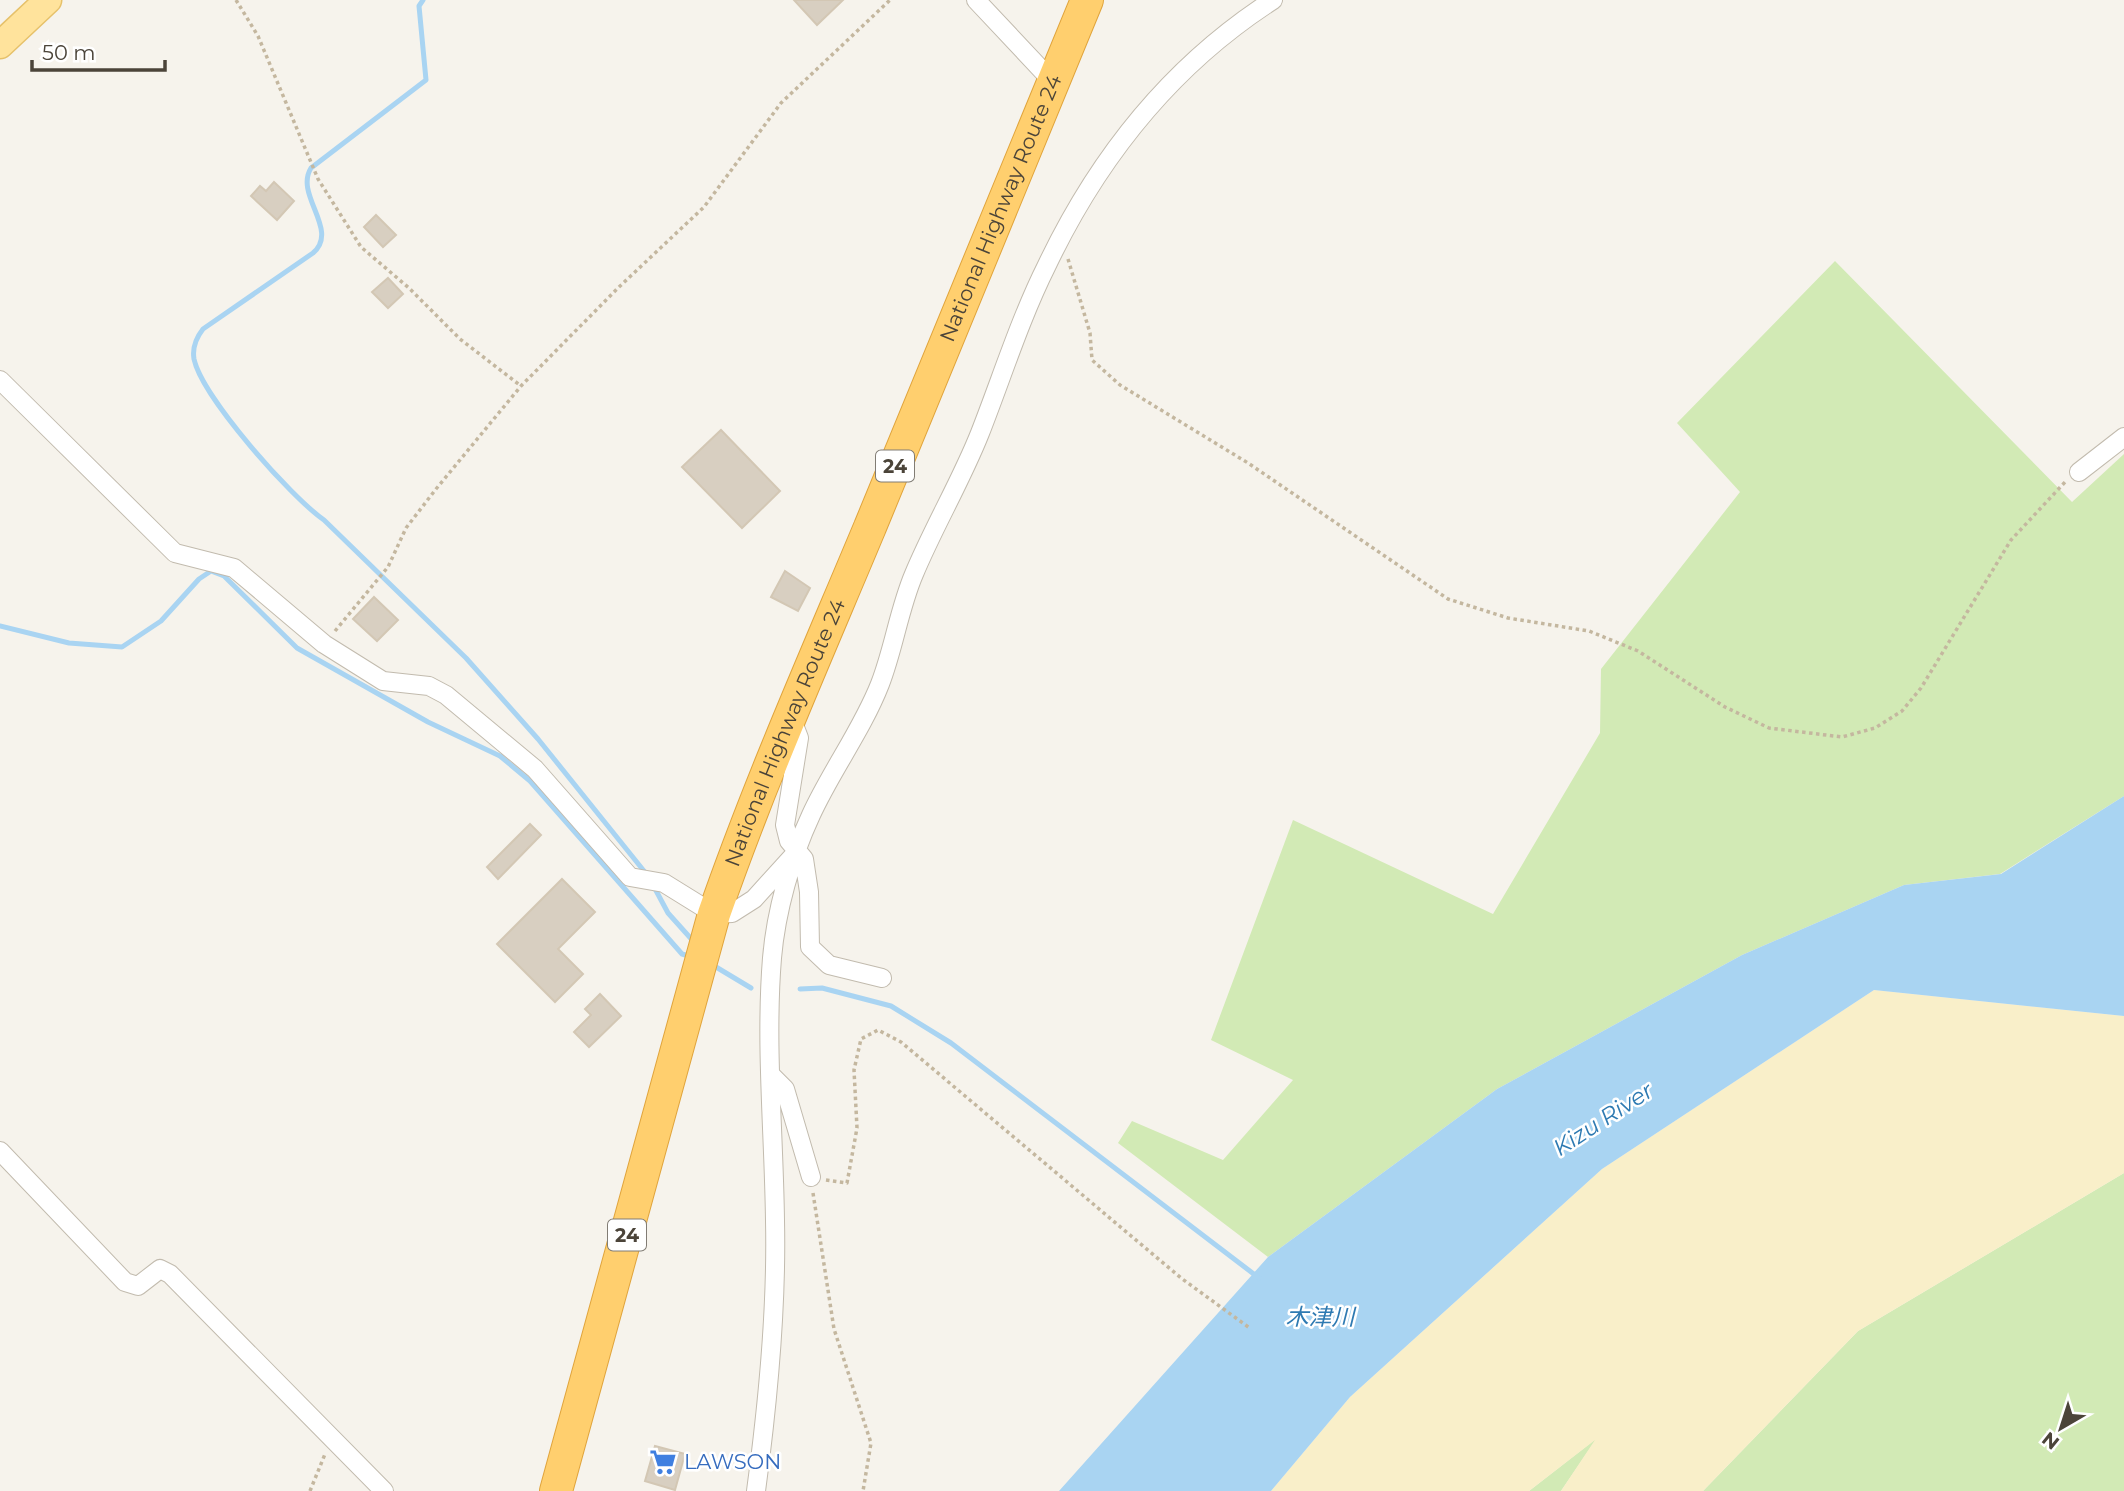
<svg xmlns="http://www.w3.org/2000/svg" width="2124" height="1491" font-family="Montserrat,'Noto Sans JP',sans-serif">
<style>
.green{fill:#d2eab5}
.sand{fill:#f9efc9}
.water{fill:#a9d4f2}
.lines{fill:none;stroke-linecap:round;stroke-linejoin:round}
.stream{stroke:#a9d4f2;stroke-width:5}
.building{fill:#d8cfc1;stroke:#d3c7b4;stroke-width:2}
.street-casing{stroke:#c2bbae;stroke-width:20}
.primary-casing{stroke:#e6c16a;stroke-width:29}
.highway-casing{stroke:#e0a43c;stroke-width:34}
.path{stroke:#c4b79f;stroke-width:3.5;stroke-dasharray:3.5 3.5;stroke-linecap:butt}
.street{stroke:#fff;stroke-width:18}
.primary{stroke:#ffe39c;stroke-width:26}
.highway{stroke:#ffcf6e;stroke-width:32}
.labels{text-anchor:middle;stroke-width:5;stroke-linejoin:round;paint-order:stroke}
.shield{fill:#fff;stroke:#817c74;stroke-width:2}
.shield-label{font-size:19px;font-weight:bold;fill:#4b4439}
.street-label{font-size:21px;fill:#4b4439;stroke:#fff}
.shop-label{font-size:21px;fill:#366cbe;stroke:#fff;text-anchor:start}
.water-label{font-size:23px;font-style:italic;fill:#2e7ab2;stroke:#fff}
</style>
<rect width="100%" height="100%" fill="#f6f3ec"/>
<!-- green -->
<path class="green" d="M 1835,261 L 2072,502 L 2124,454 L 2124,796 L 2000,874 L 1904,885 L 1742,955 L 1497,1089 L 1268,1257 L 1118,1143 L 1132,1121 L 1223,1160 L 1293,1080 L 1211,1040 L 1293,820 L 1493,914 L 1600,733 L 1601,669 L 1740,492 L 1677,423 Z
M 2124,1173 L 2124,1491 L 1703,1491 L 1858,1331 Z
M 1597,1438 L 1561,1491 L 1529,1491 Z"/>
<!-- sand -->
<path class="sand" d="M 1874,990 L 2124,1016 L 2124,1173 L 1858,1331 L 1703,1491 L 1561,1491 L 1595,1440 L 1529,1491 L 1271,1491 L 1350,1397 L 1602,1169 Z"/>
<!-- water -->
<path class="water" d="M 2124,796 L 2124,1016 L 1874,990 L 1602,1169 L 1350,1397 L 1271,1491 L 1059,1491 L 1268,1257 L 1497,1089 L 1742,955 L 1904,885 L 2001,874 Z"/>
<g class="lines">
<!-- stream -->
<path class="stream" d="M 423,0 L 419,6 L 426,80 L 311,168 C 294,195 340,230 313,253 L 203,329 C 196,338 192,347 194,359 C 202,397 291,497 324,520 L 466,658 L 538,739 L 648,876
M 0,626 L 69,643 L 122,647 L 161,621 L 199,579 L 211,571 L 224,576 L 297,648 L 428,722 L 500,756 L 530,781 L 682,954 L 692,957
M 653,885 L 668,913 L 694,942
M 711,964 L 751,988
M 800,989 L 822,988 L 891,1006 L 951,1043 L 1259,1278"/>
</g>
<!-- building -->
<path class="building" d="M 794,0 L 843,0 L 817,25 Z
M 274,182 L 294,201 L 277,220 L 251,196 L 260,186 L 266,191 Z
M 376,215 L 396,235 L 383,247 L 364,227 Z
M 388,278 L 403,294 L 388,308 L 372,292 Z
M 721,430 L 780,491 L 742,528 L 682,467 Z
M 785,571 L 810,588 L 798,611 L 771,597 Z
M 374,597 L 398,620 L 377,641 L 353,619 Z
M 530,824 L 541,835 L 498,879 L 487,867 Z
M 562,879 L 595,912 L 558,949 L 583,974 L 555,1002 L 497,944 Z
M 600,994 L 621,1016 L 589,1047 L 574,1032 L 591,1015 L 585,1009 Z
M 655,1446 L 685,1454 L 675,1490 L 645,1481 Z"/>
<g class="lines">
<!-- street casing -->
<g class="street-casing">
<path id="street" d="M 976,0 L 1053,82
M 0,380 L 175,553 L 234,568 L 324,644 L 383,681 L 429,686 L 446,695 L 535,769 L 630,877 L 664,883 L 714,914 L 732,913 L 754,899 L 793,856
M 2079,472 L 2124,437
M 791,717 L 799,738 L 785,825 L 789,841 L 804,859 L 809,892 L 810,947 L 829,965 L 882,978
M 771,1075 L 785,1089 L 811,1177
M 0,1151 L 125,1282 L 138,1286 L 160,1269 L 170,1274 L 384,1491
M 756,1491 C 768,1402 777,1311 775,1221 C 774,1134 765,1045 772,958 C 776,911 791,858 811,815 C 831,771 862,730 880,684 C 894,648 899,609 914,574 C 934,526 961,481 980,433 C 1002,377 1020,319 1047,265 C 1099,156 1172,65 1273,0"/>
</g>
<!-- primary casing -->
<g class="primary-casing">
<path id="primary" d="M 0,45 L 48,0"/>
</g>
<!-- highway casing -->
<g class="highway-casing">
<g id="highway">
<path id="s1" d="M 556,1491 L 714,914 C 760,782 816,656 870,527 C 942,351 1014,175 1087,0"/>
</g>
</g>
<!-- path -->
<path class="path" d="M 236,0 L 258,36 L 318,179 L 361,247 L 409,288 L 460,339 L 521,386
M 1068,259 L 1090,333 L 1092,360 L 1120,385 L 1248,463 L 1448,599 L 1508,618 L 1589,631 L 1638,651 L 1725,707 L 1769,728 L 1842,737 L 1875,728 L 1902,711 L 1921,688 L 2011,540 L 2066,481
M 335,631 L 388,567 L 406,528 L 436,489 L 521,386 L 619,287 L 704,207 L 781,103 L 890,0
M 826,1180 L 847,1183 L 857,1128 L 854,1070 L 861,1039 L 878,1030 L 901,1042 L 1181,1278 L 1251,1329
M 813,1193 L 834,1329 L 871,1443 L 863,1491
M 310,1491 L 325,1454"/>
<!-- street -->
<use href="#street" class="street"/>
<!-- primary -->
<use href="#primary" class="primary"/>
<!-- highway -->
<use href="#highway" class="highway"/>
</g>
<!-- icons -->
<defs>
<g id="supermarket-bare" transform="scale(2.1)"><path d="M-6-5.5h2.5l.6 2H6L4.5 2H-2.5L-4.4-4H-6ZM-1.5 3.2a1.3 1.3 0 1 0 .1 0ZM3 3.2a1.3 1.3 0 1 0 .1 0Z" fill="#3f7fe0" stroke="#fff" stroke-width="2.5" paint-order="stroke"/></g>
</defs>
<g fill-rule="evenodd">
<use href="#supermarket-bare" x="663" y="1462"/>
</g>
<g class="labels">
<!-- shield labels -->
<g class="shield">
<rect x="876" y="450.5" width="38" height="31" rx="5"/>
<rect x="608" y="1219.5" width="38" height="31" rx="5"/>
</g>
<g class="shield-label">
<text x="895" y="473">24</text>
<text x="627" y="1242">24</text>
</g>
<!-- street labels -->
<g class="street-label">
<text dy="7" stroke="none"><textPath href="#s1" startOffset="1360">National Highway Route 24</textPath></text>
<text dy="7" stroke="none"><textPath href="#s1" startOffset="793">National Highway Route 24</textPath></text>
</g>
<!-- shop labels -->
<g class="shop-label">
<text x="684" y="1469">LAWSON</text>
</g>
<!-- water labels -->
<g class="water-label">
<text transform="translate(1603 1119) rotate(-33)" y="8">Kizu River</text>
<text x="1320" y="1325">木津川</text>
</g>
</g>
<!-- north arrow -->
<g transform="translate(2061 1428) rotate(219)" stroke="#ffffff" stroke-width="5" paint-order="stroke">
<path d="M0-5L12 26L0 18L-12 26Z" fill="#4b4439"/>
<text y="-10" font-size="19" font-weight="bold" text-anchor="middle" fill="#4b4439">N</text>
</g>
<!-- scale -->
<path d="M32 60v10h133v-10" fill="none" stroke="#4b4439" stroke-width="3.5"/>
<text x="42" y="60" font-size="21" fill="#4b4439" stroke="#ffffff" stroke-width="5" paint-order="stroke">50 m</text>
</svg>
